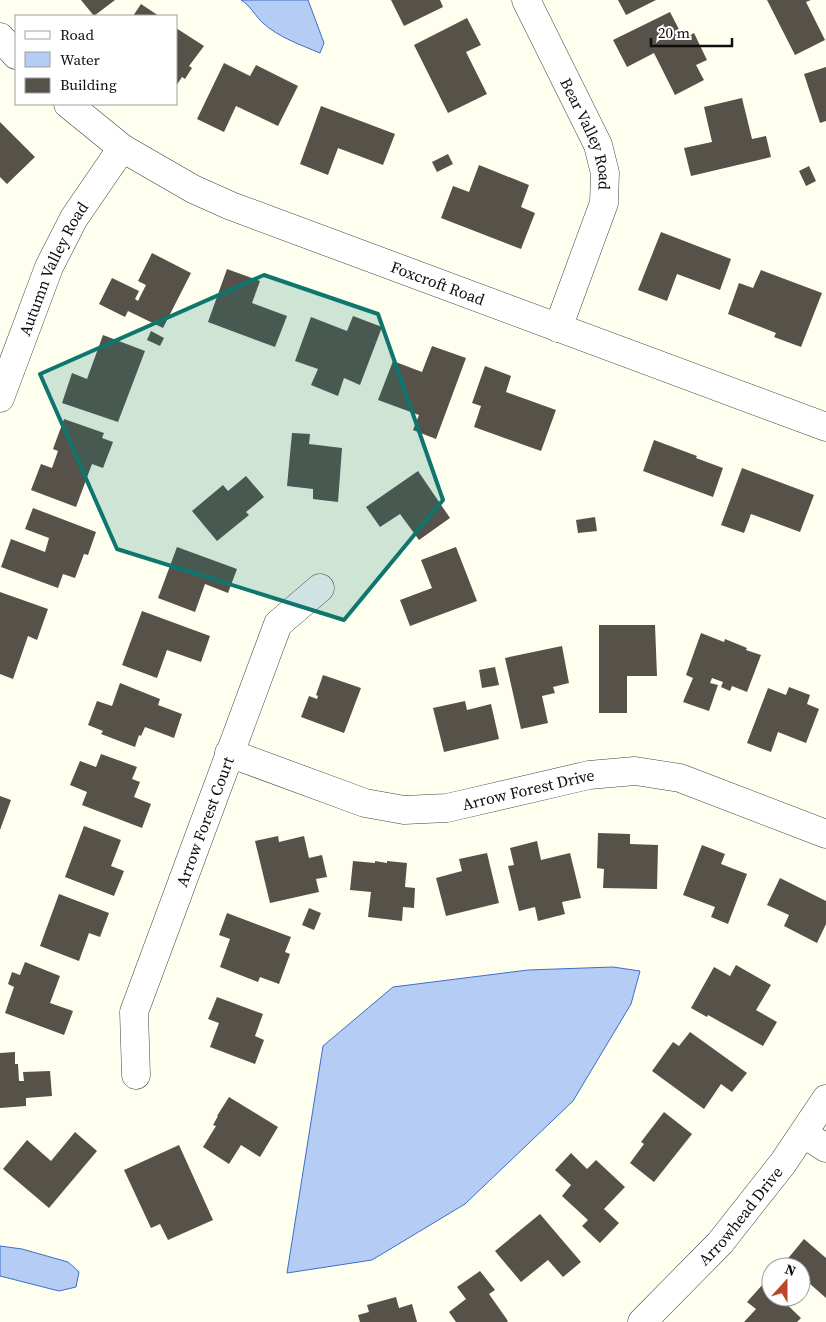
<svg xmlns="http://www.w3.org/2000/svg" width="826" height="1322" font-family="'Source Serif 4',serif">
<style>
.water{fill:#b5ccf5;stroke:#3e6dca}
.building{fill:#56524a}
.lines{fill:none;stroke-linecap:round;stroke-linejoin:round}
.minor-casing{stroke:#414141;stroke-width:29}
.minor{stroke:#fff;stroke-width:28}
.marked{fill:#0f766e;fill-opacity:0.2;stroke:#0f766e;stroke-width:4;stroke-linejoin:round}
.labels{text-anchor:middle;stroke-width:5;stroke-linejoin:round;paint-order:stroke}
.street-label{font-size:16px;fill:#0e0e0e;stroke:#fff}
</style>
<rect width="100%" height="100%" fill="#feffef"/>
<!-- water -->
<path class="water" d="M 241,0 L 308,0 L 324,43 L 320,53 C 301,45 278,37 263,23 C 255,16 251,6 241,0 Z
M 613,967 L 640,971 L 631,1004 L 573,1101 L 465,1204 L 372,1260 L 287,1273 L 323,1046 L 393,987 L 528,970 Z
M 0,1246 L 22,1249 L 68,1262 L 79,1272 L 76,1287 L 59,1291 L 0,1276 Z"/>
<!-- building -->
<path class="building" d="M 81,0 L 115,0 L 94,16 Z
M 391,0 L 440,0 L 443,7 L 404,26 Z
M 618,0 L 656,0 L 626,15 Z
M 767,0 L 811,0 L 806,2 L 825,40 L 795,55 Z
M 141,4 L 159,16 L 133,16 Z
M 670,12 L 684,39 L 694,33 L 707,60 L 696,65 L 704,80 L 675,95 L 654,53 L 627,67 L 613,40 Z
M 467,18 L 481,45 L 466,52 L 487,94 L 448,113 L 414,45 Z
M 176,28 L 204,46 L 189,66 L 192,68 L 185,79 L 182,77 L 176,86 Z
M 224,63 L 250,76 L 256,65 L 298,86 L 278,126 L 236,106 L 224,132 L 197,119 Z
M 826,67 L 826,121 L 820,123 L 804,74 Z
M 742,98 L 752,139 L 766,136 L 771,157 L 691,176 L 684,148 L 712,142 L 704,107 Z
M 321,106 L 395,134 L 383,165 L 338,148 L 328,175 L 300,164 Z
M 0,122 L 35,157 L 7,184 L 0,177 Z
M 448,154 L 453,164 L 437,172 L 432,162 Z
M 479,165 L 529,185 L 521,207 L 535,213 L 521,249 L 441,218 L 453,186 L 469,192 Z
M 809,166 L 816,181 L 806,186 L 799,171 Z
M 661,232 L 731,259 L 720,290 L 677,274 L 667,301 L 638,290 Z
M 152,253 L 191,273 L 163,328 L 128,311 L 125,317 L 99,304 L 112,278 L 139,291 L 135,299 L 138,301 L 146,285 L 138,281 Z
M 227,269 L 260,281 L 252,303 L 287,316 L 275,347 L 208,322 Z
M 761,270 L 822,293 L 801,347 L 774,337 L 776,333 L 728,314 L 739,283 L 753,288 Z
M 353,316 L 382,327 L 360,385 L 344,378 L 338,396 L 311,385 L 318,369 L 295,361 L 311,317 L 347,331 Z
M 151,331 L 164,338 L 160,346 L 147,340 Z
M 103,335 L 145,351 L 118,422 L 62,403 L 72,373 L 87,379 Z
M 432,346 L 466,358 L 436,439 L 413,430 L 419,415 L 378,400 L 393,361 L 422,372 Z
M 485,366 L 511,376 L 506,392 L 556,410 L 541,451 L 474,427 L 481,406 L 472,403 Z
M 64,419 L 104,433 L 102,438 L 113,442 L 103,468 L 92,464 L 76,507 L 31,490 L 41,464 L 52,468 L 58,451 L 53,449 Z
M 292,433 L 310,434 L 309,444 L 342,448 L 338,502 L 313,499 L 313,489 L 287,486 Z
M 654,440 L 697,456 L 696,458 L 723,468 L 713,497 L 643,471 Z
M 742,468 L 814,495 L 800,532 L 751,514 L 744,533 L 721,525 Z
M 418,471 L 450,518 L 419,540 L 400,514 L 380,527 L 366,507 Z
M 246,476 L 264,497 L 246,512 L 249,515 L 217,541 L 192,511 L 223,485 L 228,491 Z
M 33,508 L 96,532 L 88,555 L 84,554 L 75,578 L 63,574 L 58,588 L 1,567 L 11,539 L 45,552 L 49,538 L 25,529 Z
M 595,517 L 597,531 L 578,533 L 576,520 Z
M 177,547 L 237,569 L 228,593 L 205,584 L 195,612 L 158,598 Z
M 456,547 L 477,601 L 410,626 L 400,600 L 432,588 L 421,560 Z
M 0,592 L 48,609 L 37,640 L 28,636 L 13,679 L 0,674 Z
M 142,611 L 210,636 L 201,662 L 167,650 L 157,678 L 122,665 Z
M 599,625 L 655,625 L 657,676 L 627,676 L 627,713 L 599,713 Z
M 701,633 L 724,642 L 725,639 L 747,648 L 746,650 L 761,655 L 747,692 L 732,686 L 730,691 L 721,687 L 723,682 L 712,678 L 710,683 L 718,685 L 709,711 L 683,702 L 693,678 L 686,675 Z
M 562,646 L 569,683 L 553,687 L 555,693 L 542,696 L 548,723 L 521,729 L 505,658 Z
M 495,667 L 499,685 L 482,688 L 479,670 Z
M 323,675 L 361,688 L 344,733 L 301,717 L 309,696 L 317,699 L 318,696 L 316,695 Z
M 120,683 L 160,699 L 158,705 L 182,714 L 174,738 L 145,727 L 141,736 L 139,735 L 135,747 L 101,734 L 103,731 L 88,725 L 97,701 L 112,706 Z
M 789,687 L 810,695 L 807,704 L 819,709 L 806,743 L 778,732 L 771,752 L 747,743 L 768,688 L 786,695 Z
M 465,701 L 467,710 L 491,704 L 499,739 L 444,752 L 433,708 Z
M 101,754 L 137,767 L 132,779 L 140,782 L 134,797 L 151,804 L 142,828 L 82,805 L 87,792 L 70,785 L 80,761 L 96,767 Z
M 0,796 L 11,800 L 0,830 Z
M 84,826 L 121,840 L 111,866 L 124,871 L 114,896 L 65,877 Z
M 598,833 L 630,834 L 630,844 L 658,845 L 657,889 L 603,888 L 604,869 L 597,868 Z
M 278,836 L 279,842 L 304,836 L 309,858 L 322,855 L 327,877 L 316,879 L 319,892 L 270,903 L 255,841 Z
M 537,841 L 541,860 L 570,853 L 581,898 L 562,902 L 565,914 L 538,921 L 535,907 L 519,911 L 508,866 L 514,865 L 510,848 Z
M 702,845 L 725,854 L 721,864 L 747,874 L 728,924 L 711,917 L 715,907 L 683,895 Z
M 487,853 L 499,903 L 446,916 L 436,878 L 462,871 L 459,859 Z
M 353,861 L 375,863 L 375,861 L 387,863 L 387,861 L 407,863 L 405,887 L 415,888 L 414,908 L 403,907 L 402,921 L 368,917 L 371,892 L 350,890 Z
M 780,878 L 826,901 L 826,924 L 817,943 L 784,926 L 789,915 L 767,905 Z
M 59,894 L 109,913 L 100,937 L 89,933 L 79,961 L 40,946 Z
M 309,908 L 321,913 L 314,930 L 302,925 Z
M 227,913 L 291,937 L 285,952 L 290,954 L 279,984 L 260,977 L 258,982 L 220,967 L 230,939 L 219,935 Z
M 25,962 L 60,976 L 50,1003 L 73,1011 L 64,1035 L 5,1013 L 14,987 L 8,984 L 12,972 L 20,975 Z
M 736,965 L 771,985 L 756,1010 L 777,1022 L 763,1046 L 708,1015 L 707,1017 L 691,1008 L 714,967 L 730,976 Z
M 217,997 L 263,1014 L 255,1036 L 264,1040 L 255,1064 L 210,1047 L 219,1023 L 208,1019 Z
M 690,1032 L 747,1073 L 732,1092 L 721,1084 L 704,1109 L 652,1071 L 673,1042 L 679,1046 Z
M 15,1052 L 15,1064 L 18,1064 L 19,1081 L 24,1081 L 23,1072 L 50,1071 L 52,1096 L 26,1098 L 26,1106 L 0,1108 L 0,1053 Z
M 229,1097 L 278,1127 L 260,1157 L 241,1145 L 229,1164 L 203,1147 L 216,1126 L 213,1125 L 218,1116 L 217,1116 Z
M 664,1112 L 692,1134 L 654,1182 L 630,1163 L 644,1144 L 641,1142 Z
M 75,1132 L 97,1151 L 49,1208 L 3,1169 L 27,1140 L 51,1161 Z
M 179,1145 L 213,1220 L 168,1240 L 160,1224 L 151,1228 L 124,1170 Z
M 571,1153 L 587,1169 L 596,1160 L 625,1187 L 604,1209 L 619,1223 L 600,1243 L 582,1226 L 588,1220 L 562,1196 L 571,1185 L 555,1170 Z
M 540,1214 L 581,1262 L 563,1277 L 548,1260 L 521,1282 L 495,1251 Z
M 804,1239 L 826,1258 L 826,1298 L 801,1276 L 801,1267 L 790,1267 L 785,1262 Z
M 480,1271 L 495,1290 L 489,1294 L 508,1321 L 507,1322 L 456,1322 L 449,1312 L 466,1299 L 457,1287 Z
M 764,1283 L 771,1290 L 771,1297 L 779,1297 L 801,1318 L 797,1322 L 744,1322 L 756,1309 L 747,1302 Z
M 396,1297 L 399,1308 L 412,1304 L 417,1322 L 360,1322 L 358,1315 L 369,1312 L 367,1305 Z"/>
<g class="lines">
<!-- minor casing -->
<g class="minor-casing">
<g id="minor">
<path id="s1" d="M 526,0 L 598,145 L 605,173 L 604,203 L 558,328"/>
<path d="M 0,37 L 16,55"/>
<path id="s2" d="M 68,104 L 122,148 L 193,189 L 231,206 L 826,427"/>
<path id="s3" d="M 0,398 L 49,267 L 74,218 L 122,148"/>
<path id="s4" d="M 229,753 L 365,803 L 404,810 L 447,808 L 589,775 L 635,771 L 680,778 L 826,834"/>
<path id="s5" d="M 136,1075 L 134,1012 L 278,624 L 320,588"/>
<path d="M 804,1134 L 826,1148"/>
<path id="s6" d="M 642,1322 L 720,1243 L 783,1163 L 826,1099"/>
</g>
</g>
<!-- minor -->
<use href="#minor" class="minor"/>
</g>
<!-- marked area -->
<path class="marked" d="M 264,275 L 378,314 L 443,500 L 344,620 L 117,549 L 40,374 Z"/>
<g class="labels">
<!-- street labels -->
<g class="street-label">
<text dy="6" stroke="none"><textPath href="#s1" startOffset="148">Bear Valley Road</textPath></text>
<text dy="6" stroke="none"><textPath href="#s3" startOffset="140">Autumn Valley Road</textPath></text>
<text dy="6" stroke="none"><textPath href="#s2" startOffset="414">Foxcroft Road</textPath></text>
<text dy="6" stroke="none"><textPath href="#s4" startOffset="311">Arrow Forest Drive</textPath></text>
<text dy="6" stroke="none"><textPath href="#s5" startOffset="266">Arrow Forest Court</textPath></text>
<text dy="6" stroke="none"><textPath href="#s6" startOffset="145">Arrowhead Drive</textPath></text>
</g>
</g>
<!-- legend -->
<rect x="15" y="15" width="162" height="90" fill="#ffffff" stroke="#9f9f9f"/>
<rect x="25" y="31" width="25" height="8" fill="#ffffff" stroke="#9f9f9f"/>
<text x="60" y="40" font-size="15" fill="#0e0e0e">Road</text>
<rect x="25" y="52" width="25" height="15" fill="#b5ccf5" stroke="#9f9f9f"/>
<text x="60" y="65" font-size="15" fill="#0e0e0e">Water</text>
<rect x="25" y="78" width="25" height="15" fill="#56524a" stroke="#9f9f9f"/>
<text x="60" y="90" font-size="15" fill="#0e0e0e">Building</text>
<!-- north arrow -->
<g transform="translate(786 1282) rotate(21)"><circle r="24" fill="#ffffff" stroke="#9f9f9f"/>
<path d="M0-4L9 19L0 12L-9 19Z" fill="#ba4829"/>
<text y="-8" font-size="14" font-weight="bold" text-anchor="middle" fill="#0e0e0e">N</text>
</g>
<!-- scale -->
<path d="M651 38v8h81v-8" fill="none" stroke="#0e0e0e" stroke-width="2.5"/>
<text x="658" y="38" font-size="15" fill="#0e0e0e" stroke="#ffffff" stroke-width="4" paint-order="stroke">20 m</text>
</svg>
